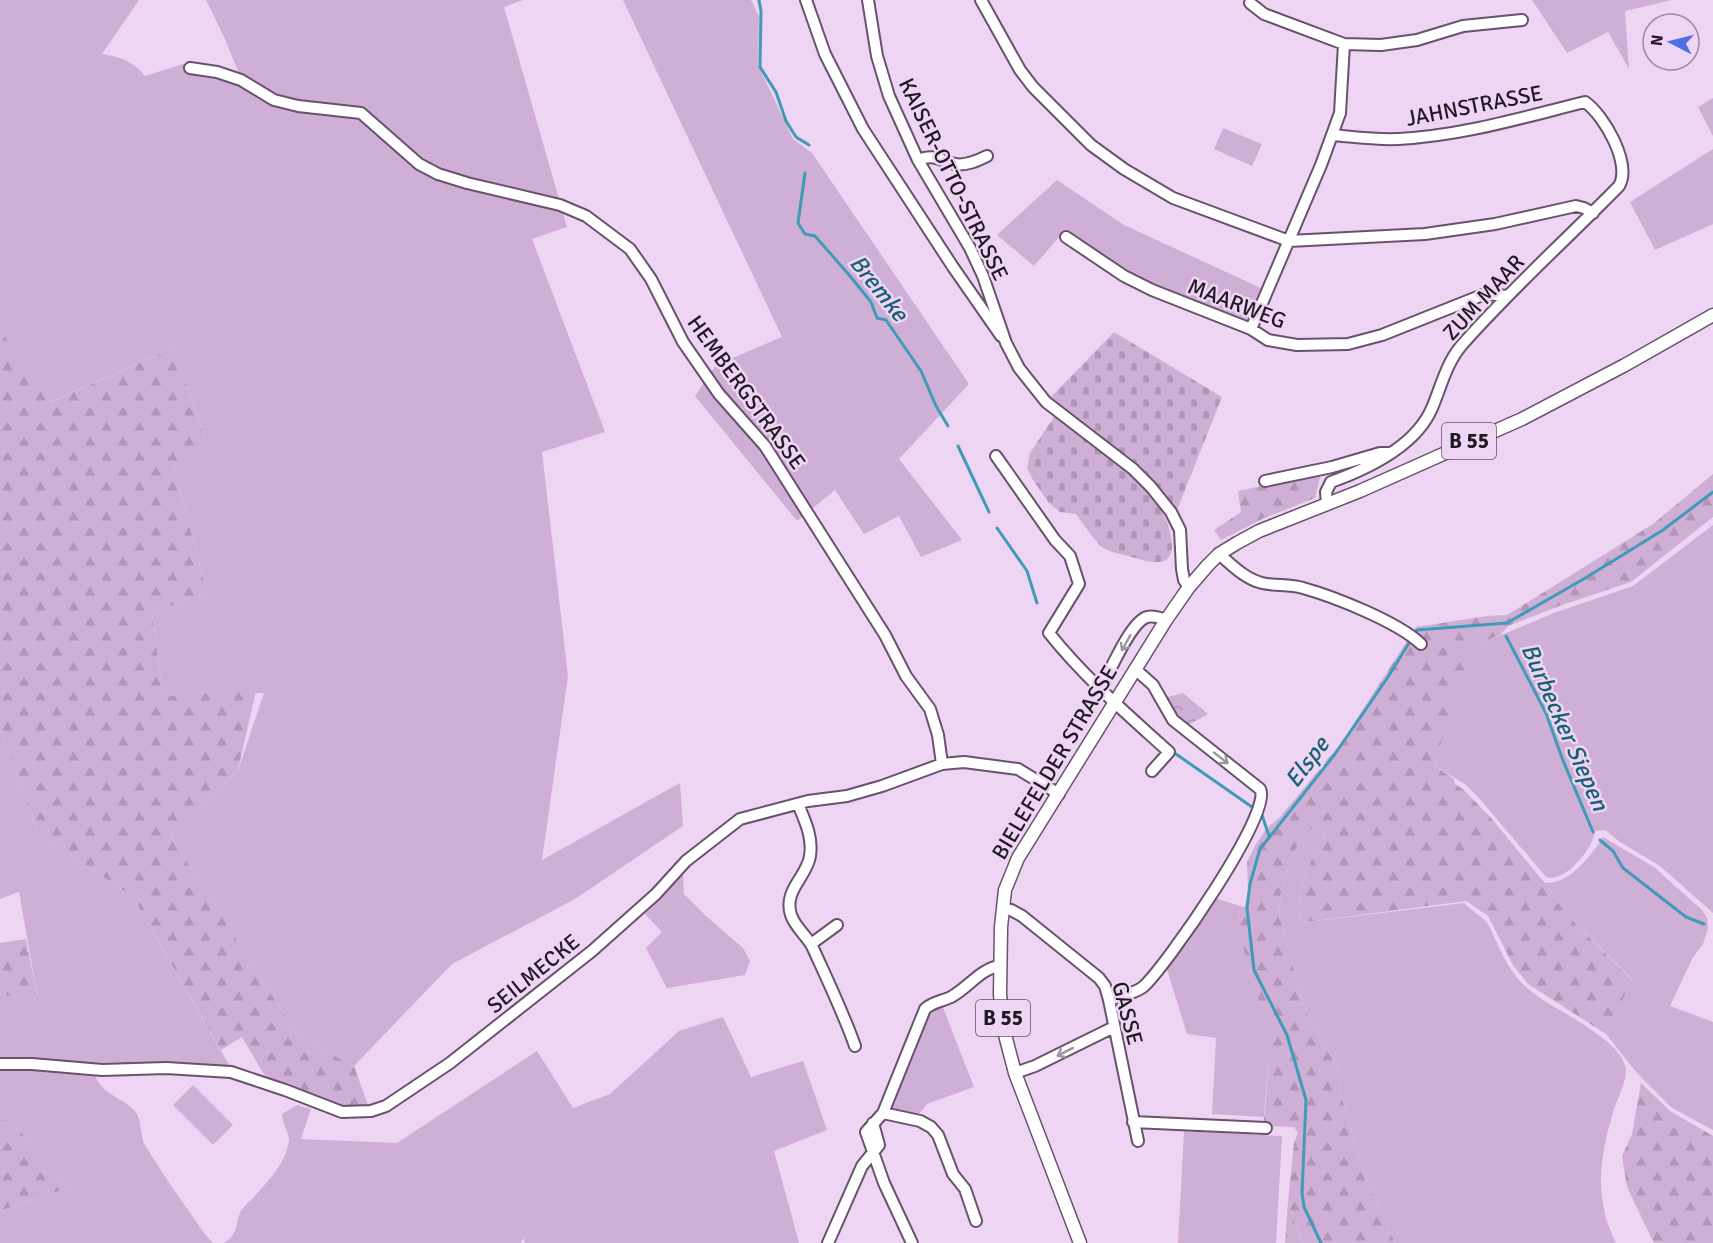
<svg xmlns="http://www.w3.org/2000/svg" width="1713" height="1243" font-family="Signika,sans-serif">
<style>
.grass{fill:#d0afd6}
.forest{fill:url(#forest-firs)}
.cemetery{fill:url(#cemetery-stones)}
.park{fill:url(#park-crowns)}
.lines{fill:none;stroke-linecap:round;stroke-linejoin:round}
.stream{stroke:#3f9bb8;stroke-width:3}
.minor-casing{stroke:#68526c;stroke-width:14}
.major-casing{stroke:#68526c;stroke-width:15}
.minor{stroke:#fff;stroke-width:10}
.major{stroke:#fff;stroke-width:12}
.oneway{stroke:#9b979c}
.labels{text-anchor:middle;stroke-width:5;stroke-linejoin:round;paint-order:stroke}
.shield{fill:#eed5f3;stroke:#5e5161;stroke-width:1.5}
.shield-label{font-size:21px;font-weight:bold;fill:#211823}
.street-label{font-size:22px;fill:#211823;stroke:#eed5f3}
.water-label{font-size:24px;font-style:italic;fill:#186076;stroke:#eed5f3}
</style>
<defs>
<pattern id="forest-firs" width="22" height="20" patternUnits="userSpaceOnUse" patternTransform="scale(1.5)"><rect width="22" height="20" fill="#d0afd6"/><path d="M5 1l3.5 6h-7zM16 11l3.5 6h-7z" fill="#b296b7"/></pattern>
<pattern id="cemetery-stones" width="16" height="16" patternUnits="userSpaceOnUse" patternTransform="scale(1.5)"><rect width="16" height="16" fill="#d0afd6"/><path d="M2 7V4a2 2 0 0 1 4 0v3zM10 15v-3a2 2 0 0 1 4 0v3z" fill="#b296b7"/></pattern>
<pattern id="park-crowns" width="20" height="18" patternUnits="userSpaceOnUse" patternTransform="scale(1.5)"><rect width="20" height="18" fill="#d0afd6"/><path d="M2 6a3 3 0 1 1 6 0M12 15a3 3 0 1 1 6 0" fill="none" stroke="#b296b7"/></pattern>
</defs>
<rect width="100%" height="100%" fill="#eed5f3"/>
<!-- grass -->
<path class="grass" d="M 0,0 L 139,0 L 102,54 C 120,57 133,61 145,76 L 183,64 L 206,66 L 240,76 L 225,39 L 206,0 L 523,0 L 504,7 L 567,227 L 532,239 L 605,432 L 542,452 L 568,676 L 542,860 L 680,783 L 683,826 L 575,899 L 452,964 L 354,1066 L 298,1036 L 170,835 L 238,770 L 264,693 L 163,696 L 152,613 L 207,593 L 174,467 L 210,451 L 173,348 L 50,402 L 0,329 Z
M 623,0 L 751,0 L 759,17 L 758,65 L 793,139 L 812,153 L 969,384 L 899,459 L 962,540 L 921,557 L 899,516 L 864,534 L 835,490 L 797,521 L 695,396 L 716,365 L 782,337 Z
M 1532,0 L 1672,0 L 1625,11 L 1629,69 L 1608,32 L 1567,53 Z
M 1713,98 L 1713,136 L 1698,107 Z
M 1223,128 L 1262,144 L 1252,166 L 1214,149 Z
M 1713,149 L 1713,224 L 1655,250 L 1630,202 Z
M 1057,180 L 1124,225 L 1263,289 L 1253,317 L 1242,322 L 1198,304 L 1128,272 L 1066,229 L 1034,266 L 997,235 Z
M 1713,525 L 1713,913 L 1660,866 L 1620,842 L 1605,830 L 1595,831 C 1594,848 1564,884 1546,877 L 1479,798 L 1466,785 L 1434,765 L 1470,648 L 1554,613 L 1633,586 Z
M 0,728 L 38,834 L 132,896 L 232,1070 L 95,1073 C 97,1092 123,1098 134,1110 C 143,1120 139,1134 145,1145 C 163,1175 184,1204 204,1233 L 213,1243 L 0,1243 L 0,1211 L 68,1188 L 12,1121 L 0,1119 L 0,995 L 38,999 L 19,892 L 0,899 Z
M 1315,825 L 1324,829 L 1326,832 L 1311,861 L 1301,889 L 1299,923 L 1464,903 C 1471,910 1482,916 1488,924 C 1492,931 1494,938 1498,945 C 1509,970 1520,985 1543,1000 C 1564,1014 1624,1042 1626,1070 C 1626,1083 1618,1097 1614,1109 C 1600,1156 1593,1197 1616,1243 L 1395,1243 L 1361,1166 L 1340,1091 L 1337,1064 L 1311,1023 L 1301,997 L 1279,915 L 1281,891 L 1292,856 L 1302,838 Z
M 1603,837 L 1654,867 L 1702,910 L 1707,918 L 1708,928 L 1703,944 L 1693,957 L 1670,1006 L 1713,1022 L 1713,1130 L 1672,1108 L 1636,1072 L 1606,1034 L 1632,979 L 1566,914 L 1544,882 C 1566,888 1593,854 1603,837 Z
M 683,873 L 684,894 L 707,917 L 743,948 L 750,961 L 745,975 L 667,988 L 646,948 L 662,932 L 645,914 Z
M 1214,898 L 1240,906 C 1237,945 1256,983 1264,1019 C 1272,1050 1266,1085 1264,1117 L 1212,1114 L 1216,1038 L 1187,1034 L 1166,966 Z
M 942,1005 L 974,1087 L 927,1104 L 918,1115 L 891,1110 L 932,1008 Z
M 723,1017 L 751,1077 L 803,1061 L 827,1130 L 774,1151 L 799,1243 L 525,1243 L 523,1238 L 521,1243 L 224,1243 C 240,1232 234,1225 241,1211 C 244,1206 250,1201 254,1197 C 268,1181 286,1163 289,1141 C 289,1132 282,1123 282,1114 L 297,1105 L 311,1109 L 301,1139 L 397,1143 L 537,1051 L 573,1108 L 610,1094 L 679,1031 Z
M 193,1085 L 233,1125 L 213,1145 L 173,1105 Z
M 1184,1131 L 1282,1136 L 1276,1243 L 1178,1243 Z"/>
<!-- forest -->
<path class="forest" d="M 0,329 L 51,402 L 173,348 L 210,451 L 174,467 L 207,593 L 152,613 L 163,696 L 256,691 L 238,770 L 170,835 L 298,1036 L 354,1066 L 368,1105 L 344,1107 L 275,1083 L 263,1073 L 242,1037 L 221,1050 L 132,896 L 38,834 L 0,728 Z
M 1321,473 L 1315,498 L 1262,519 L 1221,540 L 1214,530 L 1241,512 L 1238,491 Z
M 1713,474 L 1713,517 L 1631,582 L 1562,605 L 1508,626 L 1500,635 L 1471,648 L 1434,765 L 1454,779 L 1455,784 L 1464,790 L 1491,818 L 1544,882 L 1566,914 L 1632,980 L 1606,1034 L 1528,984 L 1513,965 L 1488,916 L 1466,901 L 1299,923 L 1301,889 L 1311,861 L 1326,832 L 1324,829 L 1315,825 L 1302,838 L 1292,856 L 1281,891 L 1279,915 L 1301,997 L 1311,1023 L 1337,1064 L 1340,1091 L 1361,1166 L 1395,1243 L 1303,1243 L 1288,1202 L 1294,1142 L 1298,1133 L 1294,1127 L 1263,1126 C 1267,1096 1271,1048 1264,1019 C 1256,983 1236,945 1240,906 L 1245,907 L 1248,891 L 1247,862 L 1256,844 L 1266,829 L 1280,817 L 1341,743 L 1416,627 L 1487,616 L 1507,615 L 1653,524 Z
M 26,939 L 38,999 L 0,995 L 0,943 Z
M 1641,1083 L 1670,1111 L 1713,1136 L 1713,1243 L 1654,1243 L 1627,1187 L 1622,1156 L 1632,1134 Z
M 0,1119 L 12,1121 L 68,1188 L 0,1211 Z"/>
<!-- cemetery -->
<path class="cemetery" d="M 1114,332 L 1222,397 L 1177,510 L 1156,484 L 1138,468 L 1055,406 L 1050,398 Z
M 1056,414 C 1089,440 1136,468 1158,504 C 1166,516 1185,561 1158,562 C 1149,563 1140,559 1131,557 C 1123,554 1112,553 1105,549 C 1096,544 1083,523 1076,514 L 1060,512 L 1049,503 L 1033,480 L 1027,468 L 1030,453 Z"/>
<!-- park -->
<path class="park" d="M 1183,693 L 1208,714 L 1183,728 L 1163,698 Z
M 1288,1202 L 1303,1243 L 1285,1243 Z"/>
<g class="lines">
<!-- stream -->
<path class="stream" d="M 759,0 L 761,11 L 760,67 L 776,92 L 786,121 L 796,137 L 809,145
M 805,173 L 798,223 L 805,234 L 815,236 L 850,276 L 871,302 L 877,318 L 886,320 L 921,371 L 936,406 L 948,426
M 958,446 L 989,512
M 997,528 L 1027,571 L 1037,603
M 1506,636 L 1546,713 L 1562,758 L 1593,832
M 1176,754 L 1252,807
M 1261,812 L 1269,836
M 1600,840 L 1613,851 L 1623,868 L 1686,917 L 1704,924
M 1321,1243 L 1304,1207 L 1302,1193 L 1306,1100 L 1287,1035 L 1254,970 L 1247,908 L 1250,884 L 1260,849 L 1335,754 L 1388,677 L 1417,630 L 1507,623 L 1587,577 L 1663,530 L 1713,492"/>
<!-- minor casing -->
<g class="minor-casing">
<path id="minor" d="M 806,0 L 825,54 L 863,129 L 953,267 L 1001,336
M 868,0 L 877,56 L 889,96 L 918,160 L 970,248 L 983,276 L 1006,343 L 1019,368 L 1046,402 L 1133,469 L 1151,487 L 1171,512 L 1180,530 L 1182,569 L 1184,580 L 1189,587
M 981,0 L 1020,70 L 1033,87 L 1091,145 L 1124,169 L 1173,198 L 1289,241 L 1425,234 L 1495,224 L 1576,206 L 1584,208 L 1593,213
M 1250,3 L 1264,14 L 1344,44 L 1381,45 L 1417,40 L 1463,26 L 1522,20
M 190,68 L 217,72 L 241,80 L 274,100 L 298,106 L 361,113 L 419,164 L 438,174 L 467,183 L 560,205 L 586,216 L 630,249 L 651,279 L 683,342 L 719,394 L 765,446 L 885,635 L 906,676 L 930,709 L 938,735 L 942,764
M 918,160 C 936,153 938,161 955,164 C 966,166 977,161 987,156
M 1066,237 L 1124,276 L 1152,290 L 1251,329 L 1268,340 L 1297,345 L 1348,344 L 1382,335 L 1485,294 L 1508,296
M 1251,329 L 1321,165 L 1340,113 L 1344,44
M 996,456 L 1055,540 L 1070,556 L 1079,584 L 1049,633 C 1085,678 1127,714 1169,752 L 1152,771
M 1265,481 L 1332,467 L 1380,453 L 1390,453
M 1327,503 L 1326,492 L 1331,482 C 1367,469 1416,446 1432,408 C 1441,387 1446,364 1461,346 C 1510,290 1567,239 1619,186 C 1632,164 1604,115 1585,102 C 1524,117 1462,136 1398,139 C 1376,140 1355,137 1333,135
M 1219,554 C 1232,565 1245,579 1262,583 C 1275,586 1290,584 1303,588 C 1335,597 1398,622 1421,644
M 1100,690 C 1109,674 1130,622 1147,617 C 1154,615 1160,618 1166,620
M 798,804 C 805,821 813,837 810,856 C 807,877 783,890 791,915 C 795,927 806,935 812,946 C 827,979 843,1012 855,1046
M 1003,909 L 1011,910 L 1022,916 L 1099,978 L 1105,986 L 1109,1000 L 1138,1141
M 811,944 L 837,925
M 1109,1000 C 1119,996 1134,994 1143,987 C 1165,968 1275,810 1260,789 L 1173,720 L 1153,685 L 1135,669
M 0,1064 L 32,1064 L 102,1070 L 166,1068 L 231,1072 L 285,1090 L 342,1112 L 371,1111 L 386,1106 L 450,1063 L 592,951 L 656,894 L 686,861 L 740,819 L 808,801 L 847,796 L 882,786 L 942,764 L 964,762 L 1018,769 L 1059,794
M 1015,1073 L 1035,1066 L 1114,1027
M 883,1113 L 920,1121 L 931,1127 L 938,1135 L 953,1174 L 965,1189 L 976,1221
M 1133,1122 L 1266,1128
M 828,1243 L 862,1166 L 879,1145 L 873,1123
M 912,1243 L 884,1183 L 866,1132 L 883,1113 L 925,1009 C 932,1002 943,1001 951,997 C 968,988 981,968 1000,966"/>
</g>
<!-- major casing -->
<g class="major-casing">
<path id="major" d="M 1080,1243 L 1015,1073 L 1003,1027 L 1000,994 L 1001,927 L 1005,890 L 1018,858 L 1166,620 L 1189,587 L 1208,565 L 1219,554 L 1237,543 L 1259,531 L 1360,491 L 1522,419 L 1625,365 L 1713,315"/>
</g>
<!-- minor -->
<use href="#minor" class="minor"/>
<!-- major -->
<use href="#major" class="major"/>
</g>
<!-- one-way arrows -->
<defs><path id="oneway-shaft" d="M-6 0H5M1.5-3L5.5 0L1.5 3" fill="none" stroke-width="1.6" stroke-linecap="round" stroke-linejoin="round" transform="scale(1.5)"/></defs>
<g class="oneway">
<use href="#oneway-shaft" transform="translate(1126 643) rotate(119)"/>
<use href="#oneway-shaft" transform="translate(1221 758) rotate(38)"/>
<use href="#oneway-shaft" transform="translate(1065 1052) rotate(153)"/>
</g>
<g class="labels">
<!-- shield labels -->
<g class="shield">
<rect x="1442" y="423" width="54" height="36" rx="4.5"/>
<rect x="976" y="1000" width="54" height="36" rx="4.5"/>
</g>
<g class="shield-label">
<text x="1469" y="448">B 55</text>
<text x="1003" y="1025">B 55</text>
</g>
<!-- street labels -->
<g class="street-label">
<text transform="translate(1474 105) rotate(-11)" y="8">JAHNSTRASSE</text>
<text transform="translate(954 179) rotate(64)" y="8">KAISER-OTTO-STRASSE</text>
<text transform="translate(1483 297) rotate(-47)" y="8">ZUM MAAR</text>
<text transform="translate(1237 303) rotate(21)" y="8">MAARWEG</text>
<text transform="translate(747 392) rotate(54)" y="8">HEMBERGSTRASSE</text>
<text transform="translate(1054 762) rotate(-59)" y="8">BIELEFELDER STRASSE</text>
<text transform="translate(533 973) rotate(-39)" y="8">SEILMECKE</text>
<text transform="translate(1128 1013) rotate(75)" y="8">GASSE</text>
</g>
<!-- water labels -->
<g class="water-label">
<text transform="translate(879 288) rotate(51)" y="8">Bremke</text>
<text transform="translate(1565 727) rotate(66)" y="8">Burbecker Siepen</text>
<text transform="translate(1307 762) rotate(-53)" y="8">Elspe</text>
</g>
</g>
<!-- north arrow -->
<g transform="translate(1671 42) rotate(277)"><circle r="28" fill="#eed5f3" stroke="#9c89a0" stroke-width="1.5"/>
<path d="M0-4.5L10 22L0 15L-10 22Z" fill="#4d6fe2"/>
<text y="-9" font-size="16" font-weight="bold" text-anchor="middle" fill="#211823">N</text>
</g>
</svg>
